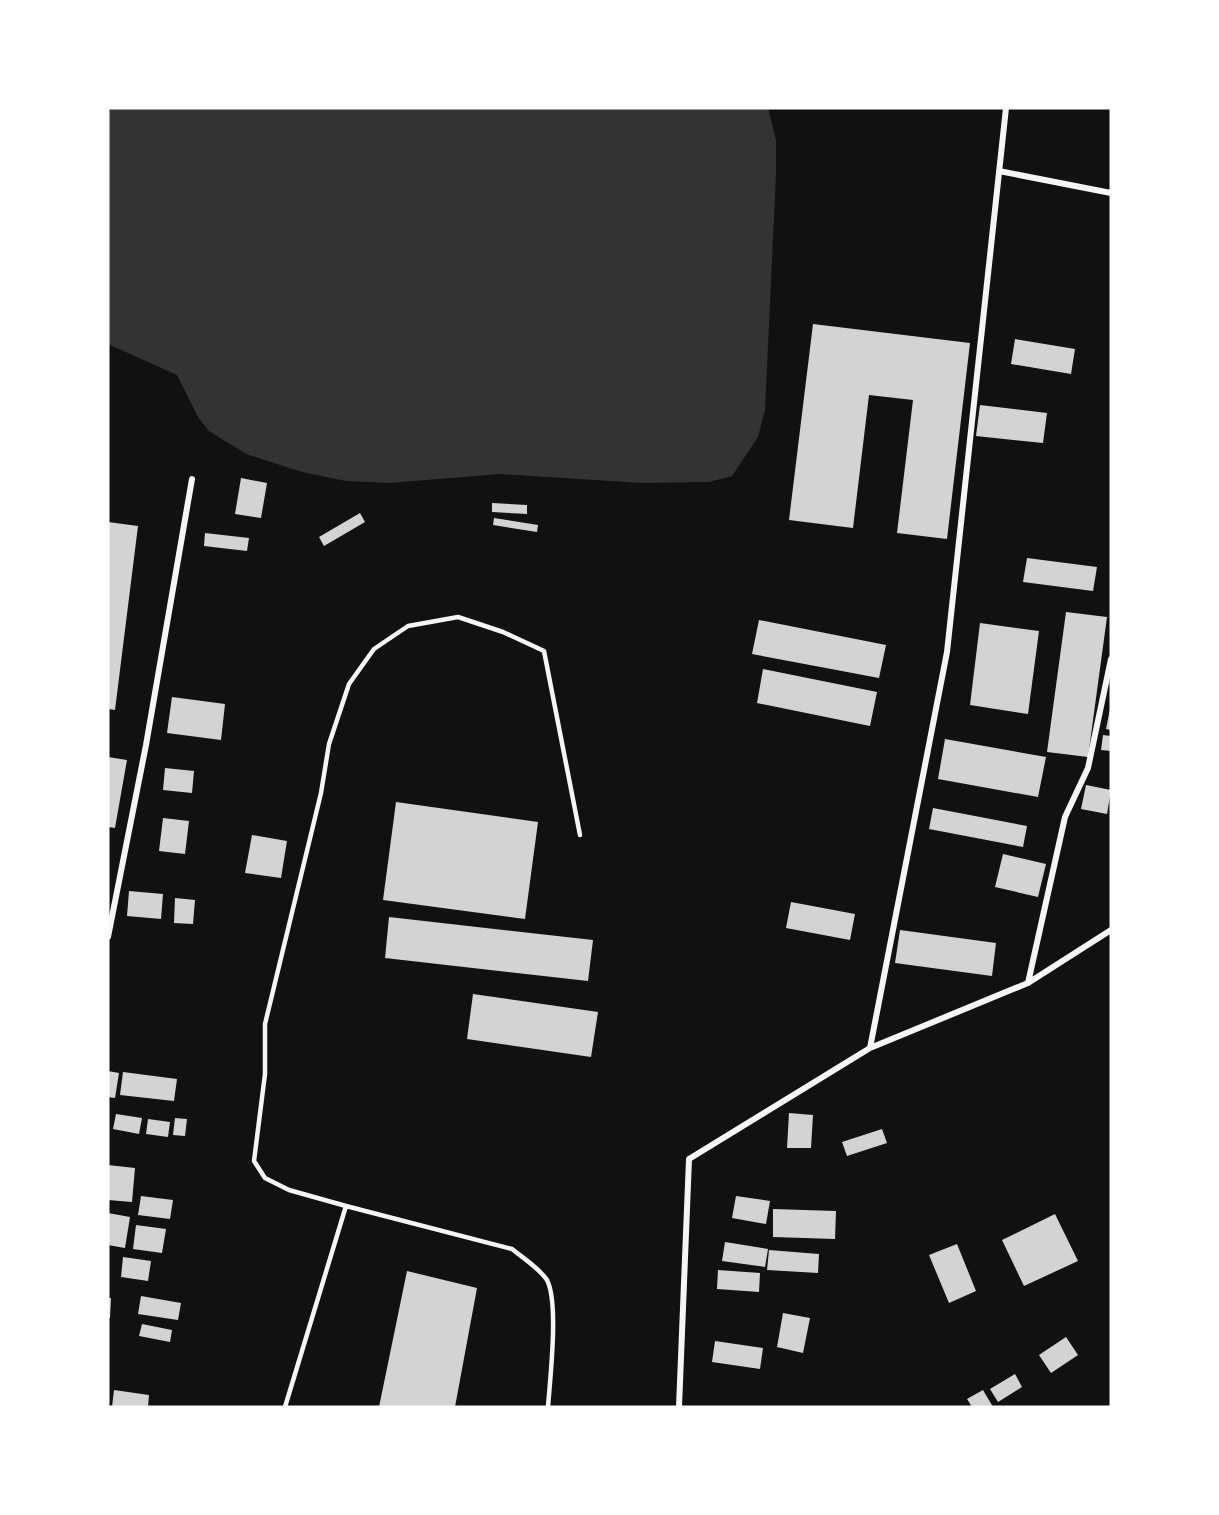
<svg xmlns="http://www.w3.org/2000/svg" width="1219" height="1515" font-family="Cabin,sans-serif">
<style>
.water{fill:#333}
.building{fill:#d3d3d3}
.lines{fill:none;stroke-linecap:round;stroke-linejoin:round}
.service{stroke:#f5f5f5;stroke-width:4.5}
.minor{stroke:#f5f5f5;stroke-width:6}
</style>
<rect width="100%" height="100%" fill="#111"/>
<!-- water -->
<path class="water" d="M 108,108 L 768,108 L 776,140 L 776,174 L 765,410 L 758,437 L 732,476 L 709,482 L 642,483 L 499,474 L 389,483 L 346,481 L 302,472 L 246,454 L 225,441 L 209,431 L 198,417 L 177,375 L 108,344 Z"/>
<!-- building -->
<path class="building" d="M 813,324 L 970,343 L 947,539 L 897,533 L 913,400 L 869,395 L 853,528 L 789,520 Z
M 1015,339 L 1075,349 L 1071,374 L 1011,364 Z
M 980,405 L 1047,413 L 1043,443 L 976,436 Z
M 241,478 L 267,483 L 261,518 L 235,514 Z
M 492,503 L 527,505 L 527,514 L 492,512 Z
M 360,513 L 365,522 L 324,546 L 319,537 Z
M 494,518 L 538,525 L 537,532 L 493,525 Z
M 108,522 L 138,526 L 115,710 L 108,709 Z
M 205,533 L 249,538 L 247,551 L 204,546 Z
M 1027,558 L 1097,567 L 1093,591 L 1023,582 Z
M 1066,612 L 1107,617 L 1088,757 L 1047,752 Z
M 759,620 L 886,645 L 879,678 L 752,654 Z
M 980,623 L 1039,631 L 1028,714 L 970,705 Z
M 763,669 L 877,692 L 870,726 L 757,703 Z
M 172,697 L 225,704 L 221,740 L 167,733 Z
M 1110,709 L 1111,709 L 1111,730 L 1106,729 Z
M 1103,735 L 1111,736 L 1111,751 L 1101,750 Z
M 945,739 L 1046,757 L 1038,797 L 938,779 Z
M 108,757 L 127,760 L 115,828 L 108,827 Z
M 165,768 L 194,771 L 192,793 L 163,790 Z
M 1086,785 L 1111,790 L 1107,814 L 1081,809 Z
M 396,802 L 538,822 L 525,919 L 383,900 Z
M 933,808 L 1027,826 L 1023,847 L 929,829 Z
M 163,818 L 189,821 L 185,854 L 159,851 Z
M 252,835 L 287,841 L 281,878 L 245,873 Z
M 1003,854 L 1046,864 L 1038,897 L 995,887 Z
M 129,891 L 163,894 L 161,919 L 127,916 Z
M 175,898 L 195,900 L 193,924 L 174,923 Z
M 791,902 L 855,914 L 850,940 L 786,928 Z
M 389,917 L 593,940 L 588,981 L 385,958 Z
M 900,930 L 996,943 L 992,976 L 895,963 Z
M 473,994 L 598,1012 L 591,1057 L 467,1039 Z
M 108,1071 L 119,1073 L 115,1098 L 108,1097 Z
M 123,1072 L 177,1079 L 174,1101 L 120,1095 Z
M 789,1113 L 813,1115 L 811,1148 L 787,1148 Z
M 116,1114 L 142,1118 L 139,1134 L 113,1129 Z
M 175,1118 L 187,1119 L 185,1136 L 173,1135 Z
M 148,1119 L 170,1122 L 168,1137 L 146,1134 Z
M 882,1129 L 887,1143 L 847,1156 L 842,1142 Z
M 108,1165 L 135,1168 L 132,1202 L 108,1200 Z
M 141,1196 L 173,1200 L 170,1219 L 138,1215 Z
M 736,1196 L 770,1201 L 766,1224 L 732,1218 Z
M 773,1209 L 836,1211 L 835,1239 L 773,1237 Z
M 108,1213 L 130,1217 L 125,1248 L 108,1245 Z
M 1055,1214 L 1078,1261 L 1024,1286 L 1002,1240 Z
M 136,1225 L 166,1229 L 162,1253 L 133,1249 Z
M 725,1242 L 768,1249 L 765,1267 L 722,1261 Z
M 957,1244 L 976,1291 L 949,1303 L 929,1255 Z
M 769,1250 L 819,1254 L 818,1273 L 767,1270 Z
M 123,1257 L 151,1261 L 148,1281 L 121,1277 Z
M 718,1270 L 760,1273 L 759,1292 L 717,1289 Z
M 407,1271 L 477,1288 L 455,1407 L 379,1407 Z
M 141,1296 L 181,1303 L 178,1320 L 138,1314 Z
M 108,1298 L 111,1298 L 110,1318 L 108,1318 Z
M 783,1313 L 810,1318 L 803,1353 L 777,1347 Z
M 142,1324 L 172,1330 L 170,1342 L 139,1336 Z
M 1066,1337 L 1078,1355 L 1051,1373 L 1039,1355 Z
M 715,1341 L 763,1348 L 760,1369 L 712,1362 Z
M 1015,1374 L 1022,1387 L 998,1402 L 990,1389 Z
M 114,1390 L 149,1395 L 148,1407 L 112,1407 Z
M 983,1390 L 993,1407 L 972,1407 L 967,1399 Z"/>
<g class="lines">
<!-- service -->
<path class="service" d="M 346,1206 L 289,1190 L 265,1178 L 254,1161 L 265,1074 L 265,1024 L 321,793 L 329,744 L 349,684 L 374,649 L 408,626 L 458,617 L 503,632 L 544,651 L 580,835
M 285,1407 L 346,1206 L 512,1249 C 523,1258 539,1268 547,1280 C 559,1303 550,1379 548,1407"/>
<!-- minor -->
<path class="minor" d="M 999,171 L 1111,193
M 108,937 L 146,745 L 192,479
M 1028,983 L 1065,817 L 1088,768 L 1111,659
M 870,1048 L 1028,983 L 1111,930
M 679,1407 L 689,1159 L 870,1048 L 947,652 L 1006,108"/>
</g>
<!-- border -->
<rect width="1219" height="1515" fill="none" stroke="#ffffff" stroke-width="219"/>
</svg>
